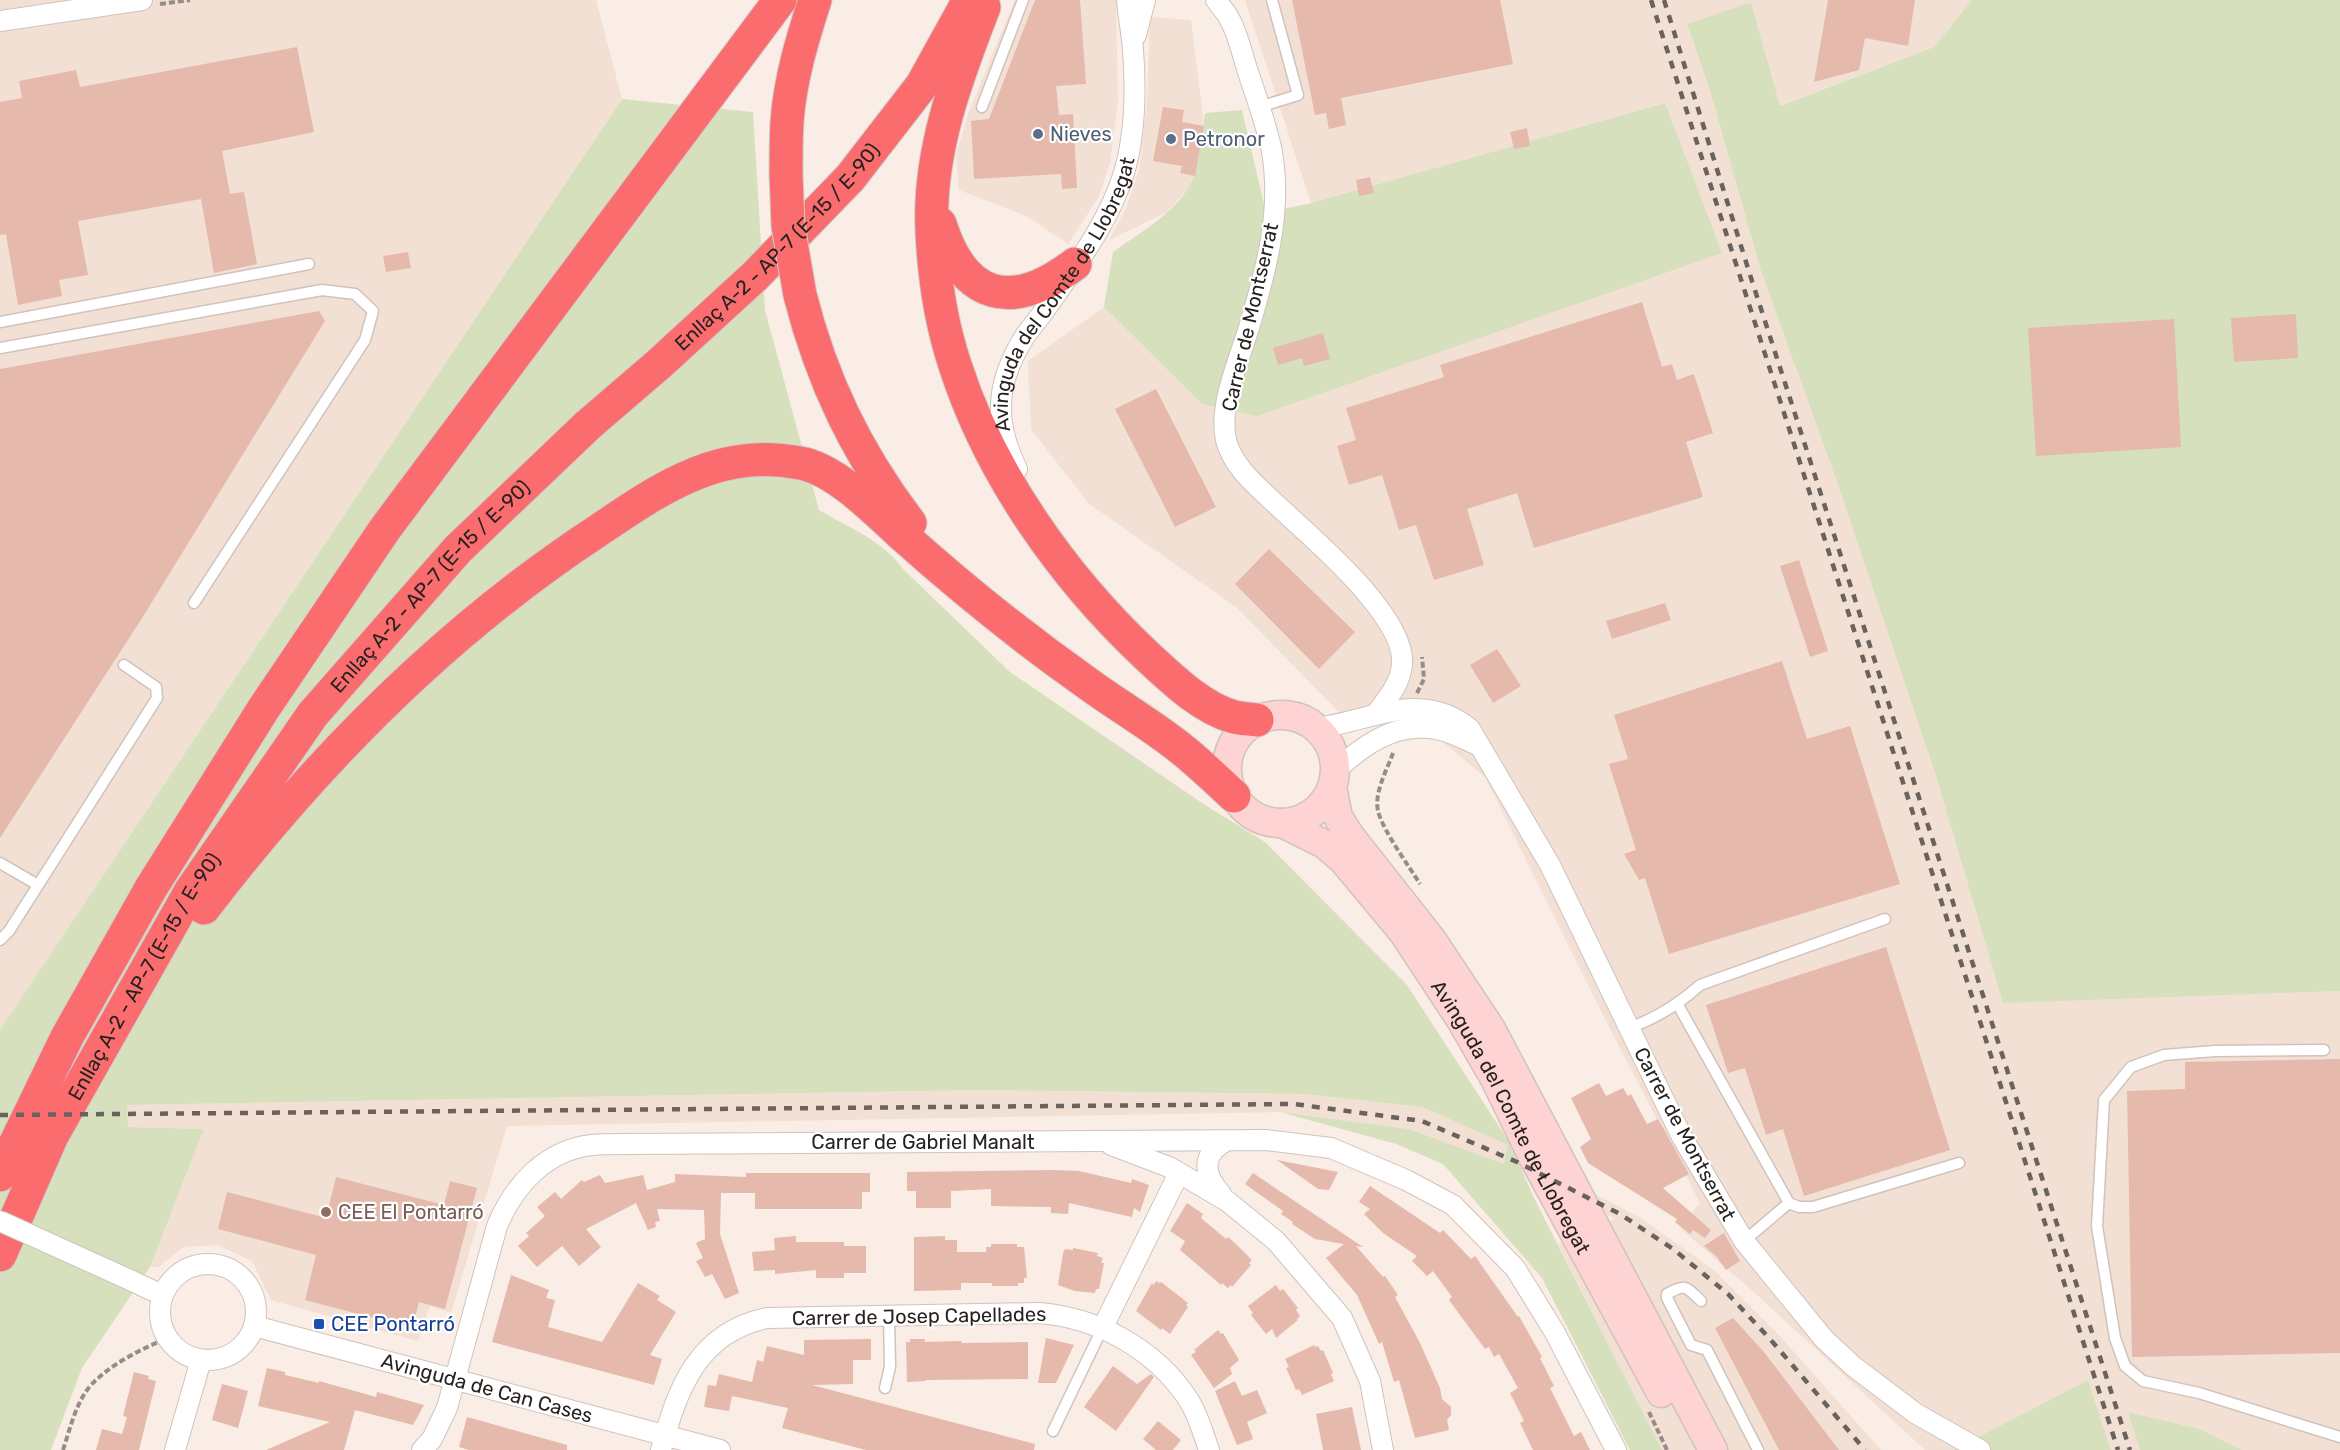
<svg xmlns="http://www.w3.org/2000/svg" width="2340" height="1450" font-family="Rubik,sans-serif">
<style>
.built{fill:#f3e0d4}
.green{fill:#d7e0bd}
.building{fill:#e5b9ab}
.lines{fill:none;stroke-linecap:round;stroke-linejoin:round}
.lane-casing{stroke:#cfc3bc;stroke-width:13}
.street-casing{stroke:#cfc3bc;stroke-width:22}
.secondary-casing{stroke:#cfc3bc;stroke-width:31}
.highway-casing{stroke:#cfcece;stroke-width:35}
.path{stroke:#968d88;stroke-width:4;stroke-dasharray:6 3;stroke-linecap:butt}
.lane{stroke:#fff;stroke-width:10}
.street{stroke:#fff;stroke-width:20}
.secondary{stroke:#fed3d4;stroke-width:28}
.highway{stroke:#fb6c6e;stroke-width:33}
.rail{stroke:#69625e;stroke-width:4.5;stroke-dasharray:8 8;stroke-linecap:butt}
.street-bridge-casing{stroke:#cfc3bc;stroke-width:22;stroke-linecap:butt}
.highway-bridge-casing{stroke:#cfcece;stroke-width:35;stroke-linecap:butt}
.street-bridge{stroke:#fff;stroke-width:20}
.highway-bridge{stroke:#fb6c6e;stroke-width:33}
.service-dot{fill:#5c6f8a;stroke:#fff;stroke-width:2}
.education-dot{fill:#8d6e63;stroke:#fff;stroke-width:2}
.transit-dot{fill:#1a4fb4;stroke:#fff;stroke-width:2}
.labels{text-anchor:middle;stroke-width:4.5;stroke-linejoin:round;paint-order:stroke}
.service-label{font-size:20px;fill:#4e5e75;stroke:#fff;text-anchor:start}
.street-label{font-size:20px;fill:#272220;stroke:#fff}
.education-label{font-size:20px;fill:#785e54;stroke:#fff;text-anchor:start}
.transit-label{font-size:20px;fill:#164399;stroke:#fff;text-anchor:start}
</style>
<rect width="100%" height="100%" fill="#f9ede5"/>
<!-- built -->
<path class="built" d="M 0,0 L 596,0 L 622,99 L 0,1030 Z
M 1015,0 L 1116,0 L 1118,102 L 1110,163 L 1098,198 L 1068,244 L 1026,216 L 959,190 L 956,155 L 968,114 Z
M 1245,0 L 1972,0 L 1934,47 L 1779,106 L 1751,2 L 1687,25 L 1710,91 L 1761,271 L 1837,482 L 1936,776 L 2003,1002 L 2340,991 L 2340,1450 L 2242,1450 L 2200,1429 L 2128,1412 L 2140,1450 L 2111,1450 L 2088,1380 L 1953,1450 L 1925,1450 L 1758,1296 L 1680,1228 L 1700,1203 L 1604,1017 L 1485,777 L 1417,721 L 1342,715 L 1236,607 L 1088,503 L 1031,429 L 1028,361 L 1104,307 L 1202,404 L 1664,103 L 1311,203 Z
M 1150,17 L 1191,20 L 1203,116 L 1197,163 L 1188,189 L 1167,212 L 1109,240 L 1126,208 L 1139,171 L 1147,102 Z
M 978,1090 L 1305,1094 L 1422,1107 L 1508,1145 L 1505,1165 L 1409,1129 L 1280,1112 L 507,1126 L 451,1313 L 430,1306 L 418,1341 L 271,1300 L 252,1261 L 217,1245 L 183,1247 L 159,1267 L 150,1267 L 204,1129 L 128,1127 L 127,1105 Z
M 1597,1195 L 1639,1217 L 1714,1270 L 1779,1335 L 1881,1450 L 1662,1450 L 1558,1244 L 1614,1219 L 1596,1208 Z"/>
<!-- green -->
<path class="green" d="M 1972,0 L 2340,0 L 2340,991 L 2003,1003 L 1936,776 L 1837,482 L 1761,271 L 1710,91 L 1687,24 L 1751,2 L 1780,106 L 1934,47 Z
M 622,99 L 753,112 L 765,310 L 819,510 C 851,529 881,539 904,570 L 1010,672 L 1205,805 L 1265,842 L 1407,985 L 1511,1145 L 1533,1196 L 1662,1450 L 1630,1450 L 1542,1278 L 1443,1164 L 1396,1144 L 1280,1112 L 1409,1129 L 1504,1164 L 1508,1145 L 1422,1107 L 1305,1094 L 978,1090 L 127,1105 L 128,1127 L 204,1129 L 150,1267 L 82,1368 L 51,1450 L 0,1450 L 0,1030 Z
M 1665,103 L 1722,253 L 1257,416 L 1202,404 L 1104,307 L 1113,252 C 1138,234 1170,216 1187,190 C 1199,171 1201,135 1205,113 L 1242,110 L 1266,213 L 1311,203 Z
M 2088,1380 L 2111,1450 L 1953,1450 Z
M 2128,1412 L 2200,1429 L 2242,1450 L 2140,1450 Z"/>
<!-- building -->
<path class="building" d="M 1035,0 L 1080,0 L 1086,84 L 1056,86 L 1059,115 L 1073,114 L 1077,188 L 1062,189 L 1061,174 L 974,179 L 971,121 L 989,119 Z
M 1292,0 L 1500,0 L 1513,64 L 1341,98 L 1346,125 L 1329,129 L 1326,113 L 1315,115 Z
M 1828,0 L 1915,0 L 1908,46 L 1865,38 L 1859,70 L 1814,82 Z
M 297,47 L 314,132 L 222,151 L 230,194 L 244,192 L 257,264 L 214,273 L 201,199 L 78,221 L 88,275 L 59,280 L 62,296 L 18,305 L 6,234 L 0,235 L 0,102 L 22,98 L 19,81 L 76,70 L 80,87 Z
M 1163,107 L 1184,110 L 1182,122 L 1204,126 L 1195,176 L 1180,173 L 1182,166 L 1153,161 Z
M 1527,128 L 1530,146 L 1514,149 L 1510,132 Z
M 1370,177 L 1374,193 L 1359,196 L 1356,180 Z
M 408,252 L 411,268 L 386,272 L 383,256 Z
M 1642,302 L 1662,367 L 1672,364 L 1677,380 L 1694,374 L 1713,433 L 1686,442 L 1703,497 L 1534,548 L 1517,493 L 1467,509 L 1484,565 L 1434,580 L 1416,525 L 1399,530 L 1382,475 L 1349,485 L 1337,446 L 1356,440 L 1346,408 L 1444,377 L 1440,365 Z
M 319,311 L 325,321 L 144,615 L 0,838 L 0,369 Z
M 2296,314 L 2298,358 L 2234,362 L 2231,318 Z
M 2174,319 L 2181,447 L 2036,456 L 2028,328 Z
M 1323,333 L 1330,359 L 1304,366 L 1302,358 L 1278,365 L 1273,348 Z
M 1156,389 L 1216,507 L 1175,527 L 1115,409 Z
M 1269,549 L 1355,632 L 1319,669 L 1235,584 Z
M 1799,560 L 1828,651 L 1810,657 L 1780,566 Z
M 1665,603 L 1671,620 L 1612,639 L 1606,621 Z
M 1497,649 L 1521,686 L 1493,703 L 1470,665 Z
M 1782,661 L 1807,739 L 1850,726 L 1900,884 L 1669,954 L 1645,878 L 1639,880 L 1624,854 L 1636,850 L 1609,764 L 1628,759 L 1614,715 Z
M 1886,947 L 1950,1150 L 1804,1196 L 1783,1129 L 1766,1135 L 1745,1068 L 1728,1073 L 1706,1005 Z
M 2340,1059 L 2340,1353 L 2132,1357 L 2127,1091 L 2185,1089 L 2185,1062 Z
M 1599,1083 L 1606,1096 L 1623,1088 L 1628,1096 L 1631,1094 L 1647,1124 L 1658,1119 L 1689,1174 L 1663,1188 L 1711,1230 L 1705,1238 L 1693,1230 L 1690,1234 L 1675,1222 L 1677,1219 L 1588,1163 L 1580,1147 L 1591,1139 L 1571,1098 Z
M 1277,1160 L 1338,1172 L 1329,1190 L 1318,1189 Z
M 1054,1170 L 1079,1171 L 1131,1183 L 1132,1179 L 1149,1185 L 1140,1212 L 1134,1208 L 1132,1217 L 1069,1203 L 1068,1214 L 1051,1213 L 1051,1207 L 991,1206 L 991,1189 L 951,1191 L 951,1208 L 916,1208 L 916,1191 L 907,1191 L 907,1172 Z
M 746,1173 L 870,1173 L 870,1192 L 862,1192 L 862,1209 L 755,1209 L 755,1193 L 721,1193 L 720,1234 L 739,1293 L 725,1299 L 712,1274 L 705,1277 L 696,1261 L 703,1258 L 696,1243 L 705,1239 L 704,1210 L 657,1209 L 660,1221 L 655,1222 L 656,1227 L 648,1230 L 636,1203 L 586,1229 L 601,1247 L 579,1266 L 562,1246 L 537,1267 L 518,1246 L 529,1236 L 526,1233 L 545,1216 L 537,1207 L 555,1192 L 561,1199 L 582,1180 L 584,1182 L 600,1175 L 605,1183 L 643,1175 L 647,1190 L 675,1182 L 675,1174 L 746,1177 Z
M 1253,1173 L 1363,1247 L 1356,1246 L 1383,1277 L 1385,1276 L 1398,1295 L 1395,1297 L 1420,1343 L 1440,1388 L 1442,1399 L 1451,1407 L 1451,1415 L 1447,1420 L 1449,1430 L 1415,1438 L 1399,1380 L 1394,1382 L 1382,1342 L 1379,1344 L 1357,1295 L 1326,1258 L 1344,1244 L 1315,1239 L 1292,1224 L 1293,1222 L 1281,1214 L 1283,1211 L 1245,1184 Z
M 336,1177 L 444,1205 L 450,1181 L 477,1188 L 445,1309 L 419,1302 L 412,1328 L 305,1300 L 316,1255 L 218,1229 L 227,1192 L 326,1218 Z
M 1370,1186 L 1440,1233 L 1443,1230 L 1471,1259 L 1475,1256 L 1518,1317 L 1519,1316 L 1542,1357 L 1540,1358 L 1554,1386 L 1550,1388 L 1574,1436 L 1581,1432 L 1590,1450 L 1533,1450 L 1520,1423 L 1524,1421 L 1510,1393 L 1518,1388 L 1499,1354 L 1494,1357 L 1489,1347 L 1485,1349 L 1449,1300 L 1452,1297 L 1433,1271 L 1427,1276 L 1412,1261 L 1417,1256 L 1383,1233 L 1364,1214 L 1370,1209 L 1359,1202 Z
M 1187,1203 L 1203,1214 L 1201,1218 L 1226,1239 L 1228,1237 L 1237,1245 L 1252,1260 L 1249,1263 L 1251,1265 L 1232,1287 L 1231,1285 L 1228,1288 L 1222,1283 L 1221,1285 L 1180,1250 L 1185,1241 L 1170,1231 Z
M 1724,1233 L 1740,1261 L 1726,1270 L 1716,1256 L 1704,1246 Z
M 796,1236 L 796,1242 L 844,1242 L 844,1246 L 866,1246 L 866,1273 L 844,1273 L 844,1278 L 816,1278 L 816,1270 L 775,1274 L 775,1270 L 754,1271 L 752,1252 L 775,1250 L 774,1238 Z
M 945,1236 L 945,1240 L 957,1240 L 957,1252 L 986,1252 L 986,1247 L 991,1247 L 991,1244 L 1017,1244 L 1017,1247 L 1024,1247 L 1027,1278 L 1024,1278 L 1024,1283 L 1018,1283 L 1018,1286 L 992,1286 L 992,1283 L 961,1283 L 961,1290 L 914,1291 L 914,1237 Z
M 1073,1248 L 1098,1253 L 1097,1256 L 1103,1258 L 1101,1263 L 1104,1263 L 1099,1289 L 1096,1289 L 1095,1293 L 1075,1291 L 1058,1285 L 1063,1253 L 1065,1249 L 1073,1250 Z
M 511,1275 L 549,1290 L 546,1298 L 555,1300 L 548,1327 L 602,1342 L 638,1283 L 660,1296 L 657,1300 L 676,1312 L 650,1355 L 662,1359 L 654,1385 L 492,1342 Z
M 1156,1281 L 1160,1283 L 1161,1282 L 1188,1303 L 1186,1305 L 1188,1307 L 1170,1334 L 1162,1328 L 1161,1330 L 1136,1311 L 1152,1283 L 1154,1285 Z
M 1276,1285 L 1280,1291 L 1283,1289 L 1298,1308 L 1296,1310 L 1300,1316 L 1297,1319 L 1298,1320 L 1276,1338 L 1272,1329 L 1266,1334 L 1251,1315 L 1253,1313 L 1248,1306 Z
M 1733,1318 L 1764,1352 L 1839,1450 L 1779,1450 L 1715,1328 Z
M 1218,1330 L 1221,1334 L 1223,1333 L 1239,1360 L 1230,1368 L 1232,1374 L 1214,1388 L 1191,1355 L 1196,1352 L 1194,1350 Z
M 1046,1338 L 1074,1345 L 1056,1383 L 1038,1383 Z
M 871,1339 L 871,1360 L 853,1360 L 853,1384 L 812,1385 L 1035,1444 L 1034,1450 L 866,1450 L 782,1428 L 788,1408 L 732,1396 L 729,1411 L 704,1407 L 708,1385 L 716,1386 L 719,1374 L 752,1382 L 757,1360 L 763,1362 L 767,1346 L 804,1355 L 804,1340 Z
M 910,1339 L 925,1339 L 925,1342 L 961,1341 L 962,1343 L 1028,1342 L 1028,1379 L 926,1380 L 926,1381 L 907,1382 L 906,1342 L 910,1342 Z
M 1314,1345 L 1315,1347 L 1318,1346 L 1321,1351 L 1323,1350 L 1333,1373 L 1331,1374 L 1334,1381 L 1302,1395 L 1299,1389 L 1296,1390 L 1286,1368 L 1289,1367 L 1285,1359 Z
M 1113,1366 L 1137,1384 L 1151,1374 L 1154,1377 L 1116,1431 L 1084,1407 Z
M 267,1368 L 285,1372 L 285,1375 L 319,1383 L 319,1381 L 376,1397 L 377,1392 L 424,1405 L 413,1425 L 355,1410 L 344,1450 L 266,1450 L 330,1422 L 258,1406 Z
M 134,1372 L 149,1376 L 148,1379 L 156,1381 L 139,1450 L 96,1450 L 102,1429 L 122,1434 L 127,1417 L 123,1416 Z
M 1235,1381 L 1242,1396 L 1257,1390 L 1267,1413 L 1247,1422 L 1253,1439 L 1237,1445 L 1215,1391 Z
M 222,1384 L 248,1391 L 238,1428 L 212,1420 Z
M 1352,1407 L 1361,1450 L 1323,1450 L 1316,1414 Z
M 467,1417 L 567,1445 L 567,1450 L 469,1450 L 459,1447 Z
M 1158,1421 L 1181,1440 L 1173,1450 L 1156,1450 L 1143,1439 Z"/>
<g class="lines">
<!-- lane casing -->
<g class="lane-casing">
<path id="lane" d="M 982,107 L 1023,0
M 1259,107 L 1298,95 L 1272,0
M 0,322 L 309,264
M 0,348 L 322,290 L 355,294 L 373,311 L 365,340 L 194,603
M 0,863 L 38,885
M 0,940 L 9,931 L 157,698 L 156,687 L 124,665
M 1678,1005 L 1789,1203 L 1799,1207 L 1813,1207 L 1959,1163
M 1629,1028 C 1657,1018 1678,1005 1700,985 L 1885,919
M 2324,1050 L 2215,1051 L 2164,1055 L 2131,1067 L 2104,1100 L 2097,1226 L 2115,1338 L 2125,1366 L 2143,1381 L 2199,1393 L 2340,1437
M 1744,1241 L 1789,1203
M 1701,1301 C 1686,1287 1686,1283 1667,1294 L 1667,1298 L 1691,1345 L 1707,1350 L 1758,1450
M 885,1388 L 890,1367 L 889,1316
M 1053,1431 L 1102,1329"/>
</g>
<!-- street casing -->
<g class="street-casing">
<g id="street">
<path d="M 1216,0 C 1220,6 1226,12 1229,18 C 1239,35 1243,59 1250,78 C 1258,102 1267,127 1272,152 C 1282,210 1267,266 1251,321 C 1241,356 1218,404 1226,440 C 1233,468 1259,488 1279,507 C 1312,538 1406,616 1402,664 C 1401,684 1386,700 1375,715"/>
<path d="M 0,21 L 142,0"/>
<path d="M 1136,35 L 1145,0"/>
<path id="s1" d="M 1017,469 C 993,420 996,382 1025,336 C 1032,326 1040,317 1047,307 C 1076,265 1109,222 1124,173 C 1135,135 1136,89 1133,50 C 1132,33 1128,17 1127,0"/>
<path d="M 1315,728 C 1371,722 1419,688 1470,729 L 1550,865 L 1682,1137 L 1744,1241 L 1824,1339 L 1853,1366 L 1915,1413 L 1980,1450"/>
<path d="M 1335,771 C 1361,747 1392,724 1430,728 C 1447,729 1463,739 1478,745"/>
<path d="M 1111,1145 L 1169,1167 L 1227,1201 L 1276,1241 L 1342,1318 L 1370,1381 L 1383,1450"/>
<path d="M 1221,1194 C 1204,1175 1200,1155 1226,1141"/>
<circle cx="208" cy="1312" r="48"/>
<path d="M 130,1280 L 162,1295"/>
<path d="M 254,1326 L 720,1450"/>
<path d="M 1102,1329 L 1179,1173"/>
<path d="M 175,1450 L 201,1360"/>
<path d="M 422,1450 L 432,1439 L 447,1408 L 497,1226 C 514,1185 546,1150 592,1145 C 603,1144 614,1144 625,1144 L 1266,1140 L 1331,1148 L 1406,1180 L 1453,1205 L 1515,1268 L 1554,1331 L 1616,1450"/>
<path d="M 661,1450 C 677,1389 698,1332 767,1318 L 1038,1313 C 1097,1317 1155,1349 1188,1399 C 1198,1414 1203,1433 1209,1450"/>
</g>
</g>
<!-- secondary casing -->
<g class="secondary-casing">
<g id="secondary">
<circle cx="1281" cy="769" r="54"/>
<path d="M 1332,787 L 1338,817 L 1350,836 L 1432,940 L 1491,1029 L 1713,1450"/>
<path id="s2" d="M 1282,823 L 1324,844 L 1343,860 L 1403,932 L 1461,1020 L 1495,1079 L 1532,1155 L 1661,1393"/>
</g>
</g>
<!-- highway casing -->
<g class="highway-casing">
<g id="highway">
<path d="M 984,7 C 956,79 928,153 932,231 C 934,276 941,323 955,365 C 990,474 1063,577 1146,655 C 1171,678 1201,708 1234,717 C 1242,719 1250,719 1257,720"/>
<path d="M 786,174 C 786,157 786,139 787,122 C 790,80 802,40 815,0"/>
<path d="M 940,224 C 964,300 1012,312 1075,264"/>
<path d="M 800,295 C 822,381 856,452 910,523"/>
<path d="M 204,908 C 315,763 446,630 599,530 C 633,507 669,482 708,469 C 737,459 770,457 800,463 C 835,469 875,510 901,534 C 960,587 1022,637 1087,683 C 1117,705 1150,724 1179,747 C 1198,762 1216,779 1234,796"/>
<path d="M 0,1175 L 67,1037 L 151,888 L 264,708 L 385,529 L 780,0"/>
<path id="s3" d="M 0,1255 L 52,1136 L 190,892 L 313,714 L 458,549 L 588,425 L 659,364 L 755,276 L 850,178 L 922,85 L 969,0"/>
</g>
</g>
<!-- path -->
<path class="path" d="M 160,4 L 190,0
M 1417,693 L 1424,679 L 1422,657
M 1393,753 C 1387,770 1374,792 1378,811 C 1383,831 1409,866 1420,884
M 1649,1412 L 1667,1450
M 63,1450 C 70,1429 76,1402 91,1385 C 112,1363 140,1350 167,1338"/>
<!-- lane -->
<use href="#lane" class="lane"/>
<!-- street -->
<use href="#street" class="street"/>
<!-- secondary -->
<use href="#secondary" class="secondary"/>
<!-- highway -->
<use href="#highway" class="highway"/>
<!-- rail -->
<path class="rail" d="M 1651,0 L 2118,1450
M 1664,0 L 1752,281 L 2130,1450
M 0,1115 L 1294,1104 L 1422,1121 L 1517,1162 L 1620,1214 L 1673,1249 L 1728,1294 L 1770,1339 L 1865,1450"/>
<!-- street-bridge casing -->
<g class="street-bridge-casing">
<path id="street-bridge" d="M 0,1221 L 130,1280"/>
</g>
<!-- highway-bridge casing -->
<g class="highway-bridge-casing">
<path id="highway-bridge" d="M 786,174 L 788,226 L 800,295"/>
</g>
<!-- street-bridge -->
<use href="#street-bridge" class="street-bridge"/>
<!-- highway-bridge -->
<use href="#highway-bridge" class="highway-bridge"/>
</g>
<!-- markers -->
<g class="service-dot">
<circle cx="1038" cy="134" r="6"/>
<circle cx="1171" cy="139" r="6"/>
</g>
<circle class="education-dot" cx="326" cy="1212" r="6"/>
<rect class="transit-dot" x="313" y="1318" width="12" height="12" rx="3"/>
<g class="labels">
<!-- service labels -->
<g class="service-label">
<text x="1050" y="141">Nieves</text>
<text x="1183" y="146">Petronor</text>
</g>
<!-- street labels -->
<g class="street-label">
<text dy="7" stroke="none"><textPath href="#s3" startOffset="1286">Enllaç A-2 - AP-7 (E-15 / E-90)</textPath></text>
<text dy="7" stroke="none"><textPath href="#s1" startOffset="194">Avinguda del Comte de Llobregat</textPath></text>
<text transform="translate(1250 317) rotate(-77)" y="7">Carrer de Montserrat</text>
<text dy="7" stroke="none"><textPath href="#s3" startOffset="800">Enllaç A-2 - AP-7 (E-15 / E-90)</textPath></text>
<text dy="7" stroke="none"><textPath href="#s3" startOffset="314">Enllaç A-2 - AP-7 (E-15 / E-90)</textPath></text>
<text dy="7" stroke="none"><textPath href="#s2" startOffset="380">Avinguda del Comte de Llobregat</textPath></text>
<text transform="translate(1685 1134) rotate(62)" y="7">Carrer de Montserrat</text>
<text x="923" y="1149">Carrer de Gabriel Manalt</text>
<text transform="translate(919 1316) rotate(-1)" y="7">Carrer de Josep Capellades</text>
<text transform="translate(487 1388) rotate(15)" y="7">Avinguda de Can Cases</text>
</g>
<!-- education labels -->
<g class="education-label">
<text x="338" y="1219">CEE El Pontarró</text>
</g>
<!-- transit labels -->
<g class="transit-label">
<text x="331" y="1331">CEE Pontarró</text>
</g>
</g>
</svg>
